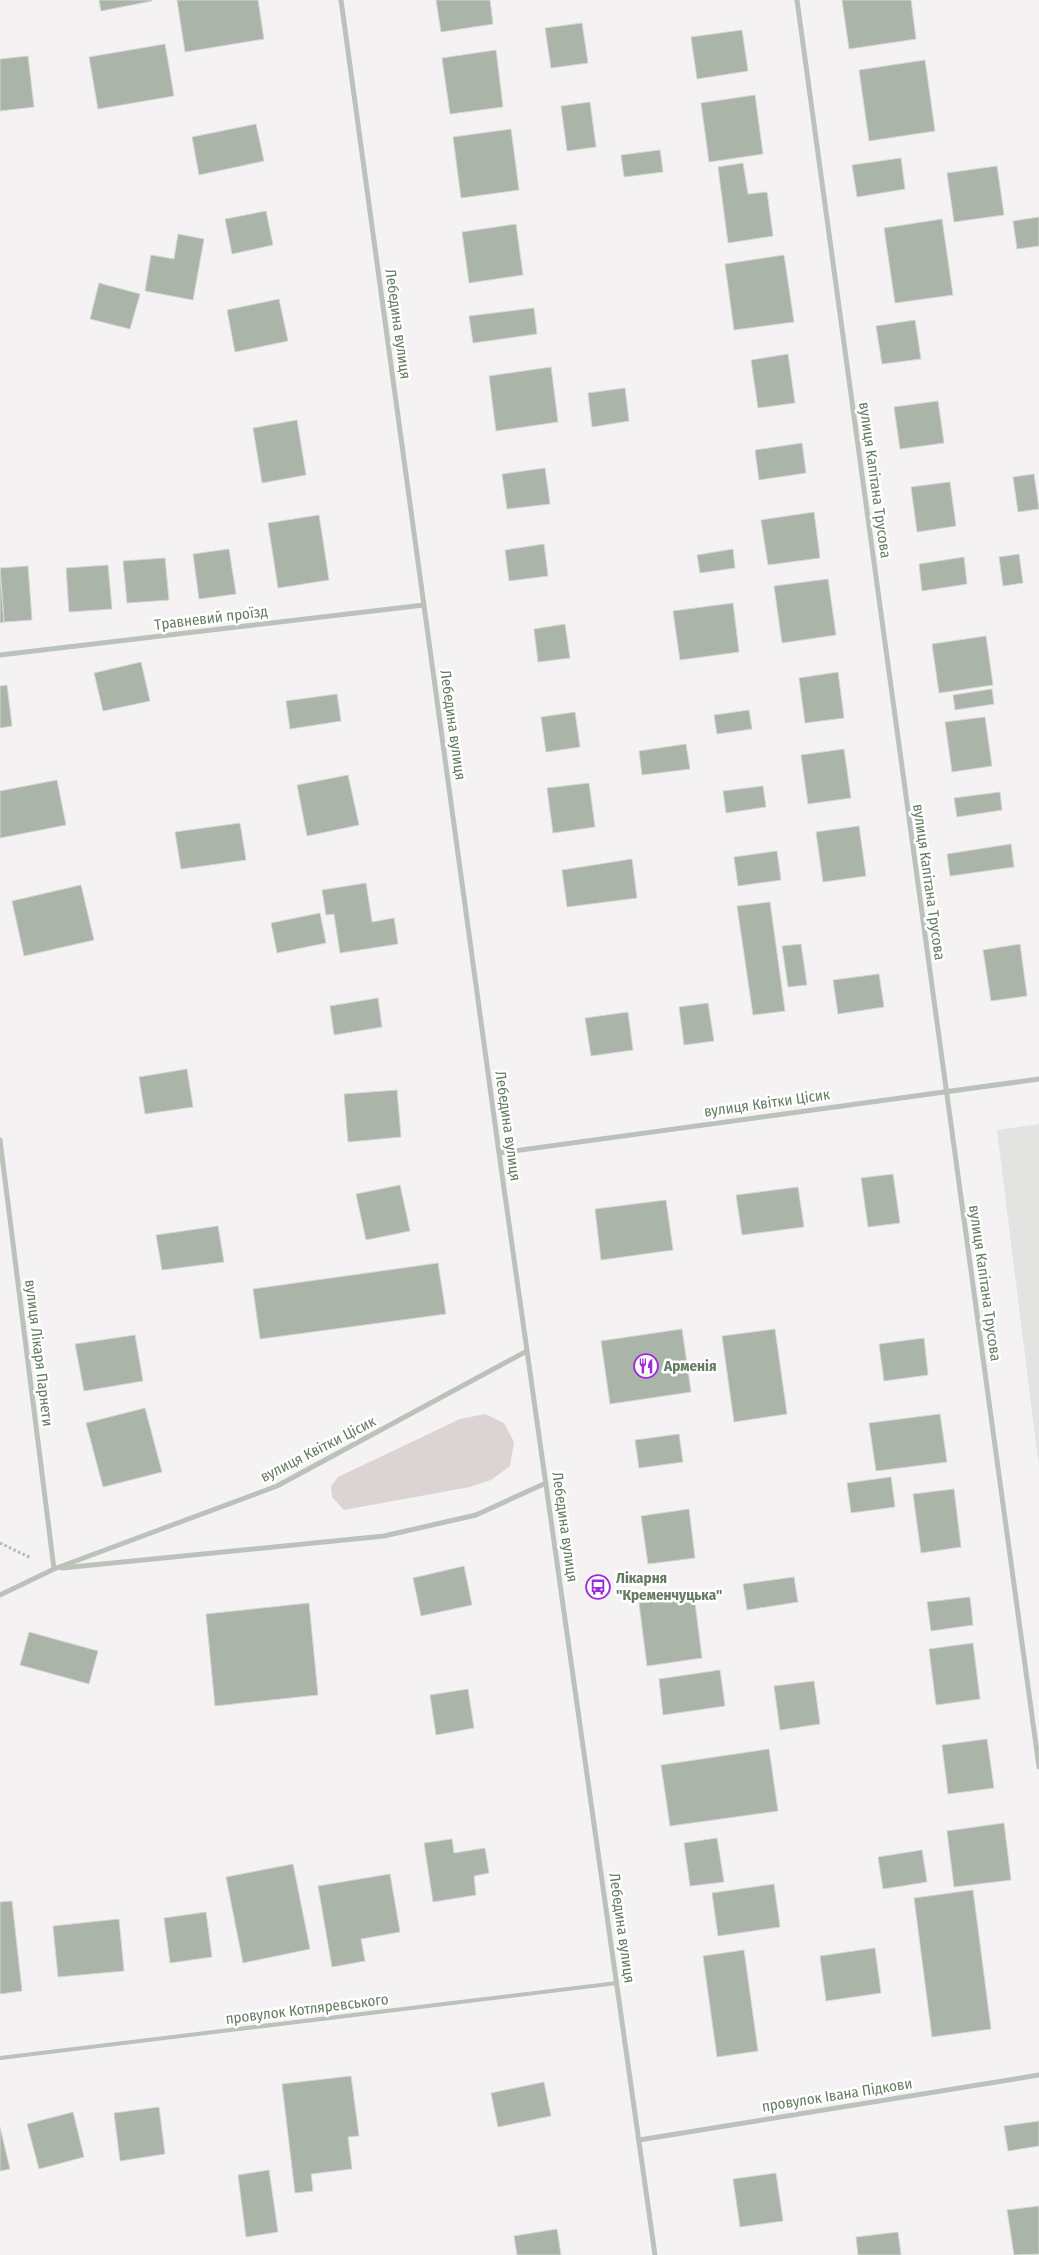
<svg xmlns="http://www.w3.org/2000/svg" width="1039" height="2255" font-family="'Fira Sans Condensed',sans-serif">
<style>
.built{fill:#e3e3e2}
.green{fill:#dcd4d3}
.building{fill:#aab4a8;stroke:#d7d5d6}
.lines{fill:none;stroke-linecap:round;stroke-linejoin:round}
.path{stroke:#b4b9b3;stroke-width:3;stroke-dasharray:2.5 2.5;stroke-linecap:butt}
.service{stroke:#bbc2ba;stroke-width:4}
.minor{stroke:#bbc2ba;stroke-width:5}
.labels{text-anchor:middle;stroke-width:5;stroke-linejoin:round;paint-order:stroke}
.street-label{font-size:15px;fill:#667c62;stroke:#fff}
.poi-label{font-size:15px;font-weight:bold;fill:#667c62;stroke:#fff;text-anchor:start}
</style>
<rect width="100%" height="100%" fill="#f5f2f4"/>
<!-- built -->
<path class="built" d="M 1039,1124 L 1039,1467 L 997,1130 Z"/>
<!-- green -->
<path class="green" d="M 485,1414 L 504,1423 L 514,1442 L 510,1466 L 491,1480 L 470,1487 L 344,1510 L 332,1497 L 331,1486 L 338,1477 L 460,1419 Z"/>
<!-- building -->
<path class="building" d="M 99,0 L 152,0 L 152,1 L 101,11 Z
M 177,0 L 258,0 L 264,39 L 185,52 Z
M 436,0 L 490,0 L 493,24 L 441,32 Z
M 842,0 L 911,0 L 916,39 L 849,49 Z
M 582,23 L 588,63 L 551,68 L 545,28 Z
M 742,30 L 748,71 L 697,79 L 691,37 Z
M 165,44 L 174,96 L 98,109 L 89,57 Z
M 496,50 L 503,107 L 450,114 L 442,58 Z
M 28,56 L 34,107 L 0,111 L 0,59 Z
M 925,60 L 935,131 L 869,141 L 859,70 Z
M 755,95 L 763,154 L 709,162 L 701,103 Z
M 590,102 L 596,147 L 567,151 L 561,106 Z
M 256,124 L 264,161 L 199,175 L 192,137 Z
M 511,129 L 519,190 L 461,198 L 453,137 Z
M 660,150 L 663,172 L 624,177 L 621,155 Z
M 901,158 L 905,189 L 857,197 L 852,165 Z
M 743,163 L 748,194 L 767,192 L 773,236 L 728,243 L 718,167 Z
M 997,166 L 1004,215 L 954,222 L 947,173 Z
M 266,211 L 273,245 L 232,254 L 225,219 Z
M 1039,217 L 1039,246 L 1017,249 L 1013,221 Z
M 942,219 L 953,295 L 895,303 L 884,228 Z
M 516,224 L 523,275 L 469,283 L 462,232 Z
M 178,234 L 204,239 L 193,300 L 145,291 L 151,255 L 174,259 Z
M 784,255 L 794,322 L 734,330 L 725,264 Z
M 99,283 L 140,294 L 130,329 L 90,319 Z
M 279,299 L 288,341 L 235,352 L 227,310 Z
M 534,308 L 537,334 L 473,343 L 469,316 Z
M 915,320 L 921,359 L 882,364 L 876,326 Z
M 788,354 L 795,403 L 758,408 L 751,360 Z
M 551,367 L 558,422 L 496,431 L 489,376 Z
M 625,388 L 629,421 L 592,427 L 588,393 Z
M 938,401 L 944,443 L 900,449 L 894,407 Z
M 297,420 L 306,475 L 262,483 L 253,428 Z
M 802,443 L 806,473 L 759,480 L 755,450 Z
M 545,468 L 550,504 L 507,509 L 502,474 Z
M 1034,474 L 1039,509 L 1018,512 L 1013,477 Z
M 950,482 L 956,526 L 917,532 L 911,487 Z
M 814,512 L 820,558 L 768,565 L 761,520 Z
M 319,515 L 329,580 L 278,588 L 268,523 Z
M 544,544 L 548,576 L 509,581 L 505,550 Z
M 229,549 L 236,594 L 199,599 L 193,554 Z
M 733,549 L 735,568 L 700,573 L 697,555 Z
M 1019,554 L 1023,583 L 1003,586 L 999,557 Z
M 964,557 L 967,584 L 922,591 L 919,564 Z
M 165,558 L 169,600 L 127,603 L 123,561 Z
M 108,565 L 112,609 L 69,612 L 66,568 Z
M 28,566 L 32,620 L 4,622 L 0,568 Z
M 0,568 L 4,622 L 0,623 Z
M 828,579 L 836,635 L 782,643 L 774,586 Z
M 733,603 L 739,652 L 680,660 L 673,611 Z
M 565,624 L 570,658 L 538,662 L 534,629 Z
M 986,636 L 993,685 L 939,693 L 932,644 Z
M 141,662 L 150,701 L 103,711 L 94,673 Z
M 838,672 L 844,718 L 805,723 L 799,678 Z
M 7,685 L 12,726 L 0,728 L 0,686 Z
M 992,689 L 994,704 L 955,710 L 953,695 Z
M 337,694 L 341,721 L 290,729 L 286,701 Z
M 749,710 L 752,729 L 717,734 L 714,715 Z
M 575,712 L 580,747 L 546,752 L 541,717 Z
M 985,717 L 992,766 L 952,772 L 945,722 Z
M 686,744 L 690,769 L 642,775 L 639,751 Z
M 844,749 L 851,798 L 808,804 L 801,755 Z
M 348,775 L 359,825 L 307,836 L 297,785 Z
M 57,780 L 66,825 L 0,838 L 0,791 Z
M 589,783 L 595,827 L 553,833 L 547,788 Z
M 763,786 L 766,807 L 726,813 L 723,791 Z
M 1000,792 L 1002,810 L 957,817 L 954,798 Z
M 240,823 L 246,860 L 181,869 L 175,832 Z
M 859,826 L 866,876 L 823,882 L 816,832 Z
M 1011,844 L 1014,867 L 950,876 L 947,854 Z
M 777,851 L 781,880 L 738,886 L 734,857 Z
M 632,859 L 637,898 L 567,907 L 562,870 Z
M 366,883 L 372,922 L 394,918 L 398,944 L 340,953 L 334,914 L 326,915 L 322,890 Z
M 81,885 L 94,940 L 24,956 L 12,901 Z
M 770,902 L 785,1011 L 753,1015 L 737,906 Z
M 320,913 L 326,943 L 277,953 L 271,923 Z
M 801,944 L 807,985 L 788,987 L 782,946 Z
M 1020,944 L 1027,996 L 991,1001 L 983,950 Z
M 879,974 L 884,1007 L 838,1014 L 833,980 Z
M 378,998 L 382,1027 L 334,1035 L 330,1006 Z
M 708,1003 L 714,1041 L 684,1045 L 679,1007 Z
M 628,1012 L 633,1050 L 591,1056 L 585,1018 Z
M 187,1069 L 193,1107 L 145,1114 L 139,1077 Z
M 397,1090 L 401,1137 L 348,1142 L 344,1094 Z
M 893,1174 L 900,1223 L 868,1227 L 861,1178 Z
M 400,1185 L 410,1231 L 366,1240 L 356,1194 Z
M 798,1187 L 804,1227 L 742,1235 L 736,1195 Z
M 666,1200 L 673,1250 L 601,1260 L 595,1209 Z
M 218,1226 L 224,1262 L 162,1270 L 156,1235 Z
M 438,1263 L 446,1314 L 260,1339 L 253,1289 Z
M 682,1329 L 691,1392 L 610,1404 L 601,1341 Z
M 775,1329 L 787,1414 L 734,1422 L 722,1336 Z
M 135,1335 L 143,1381 L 84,1391 L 75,1344 Z
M 924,1338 L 928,1375 L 884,1381 L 879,1344 Z
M 145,1408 L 162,1472 L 103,1487 L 86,1423 Z
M 940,1414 L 947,1462 L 876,1471 L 869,1423 Z
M 679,1434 L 683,1462 L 639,1468 L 635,1440 Z
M 891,1477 L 895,1507 L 851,1513 L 847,1483 Z
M 954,1489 L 961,1547 L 921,1553 L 913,1494 Z
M 689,1509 L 695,1558 L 648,1564 L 641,1516 Z
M 464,1566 L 472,1605 L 421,1616 L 413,1578 Z
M 794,1577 L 798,1602 L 747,1610 L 743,1584 Z
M 694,1595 L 702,1658 L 647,1666 L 639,1603 Z
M 970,1597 L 973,1625 L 931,1631 L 927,1602 Z
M 309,1603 L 318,1695 L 215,1706 L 206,1614 Z
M 29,1632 L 98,1651 L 89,1684 L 20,1665 Z
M 973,1643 L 980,1699 L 936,1705 L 929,1649 Z
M 720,1670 L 725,1706 L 663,1715 L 659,1679 Z
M 814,1681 L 820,1724 L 780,1730 L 774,1686 Z
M 468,1689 L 474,1728 L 436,1735 L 430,1695 Z
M 987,1739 L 994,1788 L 948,1794 L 942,1745 Z
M 769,1749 L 778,1811 L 670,1826 L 661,1765 Z
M 1004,1823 L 1011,1880 L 954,1887 L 947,1831 Z
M 717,1838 L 724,1882 L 690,1886 L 684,1843 Z
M 452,1839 L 454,1853 L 485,1848 L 489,1873 L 474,1876 L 476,1895 L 433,1902 L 424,1843 Z
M 922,1850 L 927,1882 L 883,1889 L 878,1857 Z
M 293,1864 L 310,1949 L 243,1963 L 226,1877 Z
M 390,1874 L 400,1932 L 361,1939 L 365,1961 L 332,1967 L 318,1886 Z
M 774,1884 L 780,1927 L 718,1936 L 712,1893 Z
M 973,1890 L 991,2029 L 932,2037 L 914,1898 Z
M 12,1901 L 22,1991 L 0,1994 L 0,1902 Z
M 206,1912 L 212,1957 L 170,1963 L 164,1918 Z
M 119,1919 L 124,1971 L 58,1977 L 53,1926 Z
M 875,1948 L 881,1993 L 826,2001 L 820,1956 Z
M 744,1950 L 758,2051 L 717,2057 L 703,1956 Z
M 351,2076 L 359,2136 L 348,2137 L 352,2169 L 311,2174 L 313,2191 L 295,2193 L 282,2084 Z
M 544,2082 L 551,2116 L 498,2127 L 491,2093 Z
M 159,2107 L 165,2154 L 120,2161 L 114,2113 Z
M 73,2112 L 84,2157 L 39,2169 L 27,2124 Z
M 1039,2121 L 1039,2146 L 1008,2151 L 1004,2126 Z
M 0,2127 L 10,2169 L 0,2171 Z
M 269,2170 L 278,2232 L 246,2237 L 238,2175 Z
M 776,2173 L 783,2221 L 740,2227 L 733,2179 Z
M 1039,2206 L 1039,2254 L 1014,2255 L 1007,2210 Z
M 557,2229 L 561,2255 L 517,2255 L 514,2236 Z
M 898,2232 L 901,2255 L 858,2255 L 856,2237 Z"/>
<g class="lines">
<!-- path -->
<path class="path" d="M 0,1543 L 31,1558"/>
<!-- service -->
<path class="service" d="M 0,2058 L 617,1983"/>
<!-- minor -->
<path class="minor" d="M 341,0 L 499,1153 L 655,2255
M 797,0 L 1039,1767
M 0,655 L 424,605
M 0,1140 L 54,1569
M 499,1153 L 1039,1079
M 62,1568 L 384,1536 L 476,1515 L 546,1483
M 0,1595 L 54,1569 L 277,1486 L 527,1351
M 639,2140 L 1039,2075"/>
</g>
<!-- icons -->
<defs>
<g id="restaurant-ring" transform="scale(1.25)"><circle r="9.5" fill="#fff" stroke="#9c2cdb" stroke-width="1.5"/><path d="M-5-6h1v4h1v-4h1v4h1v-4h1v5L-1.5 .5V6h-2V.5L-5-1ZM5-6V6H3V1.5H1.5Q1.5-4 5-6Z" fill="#9c2cdb"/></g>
<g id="bus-ring" transform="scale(1.25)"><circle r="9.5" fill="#fff" stroke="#9c2cdb" stroke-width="1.5"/><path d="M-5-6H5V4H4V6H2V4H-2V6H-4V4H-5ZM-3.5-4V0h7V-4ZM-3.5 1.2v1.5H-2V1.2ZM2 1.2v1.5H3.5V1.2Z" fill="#9c2cdb"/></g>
</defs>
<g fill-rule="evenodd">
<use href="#restaurant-ring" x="646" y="1366"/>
<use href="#bus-ring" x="598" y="1587"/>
</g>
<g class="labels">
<!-- street labels -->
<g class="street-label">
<text transform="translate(398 324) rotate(82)" y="5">Лебедина вулиця</text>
<text transform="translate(875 480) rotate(82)" y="5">вулиця Капітана Трусова</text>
<text transform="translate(211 618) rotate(-7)" y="5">Травневий проїзд</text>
<text transform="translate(453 725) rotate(82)" y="5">Лебедина вулиця</text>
<text transform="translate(929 882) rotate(82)" y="5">вулиця Капітана Трусова</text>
<text transform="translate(767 1103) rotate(-8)" y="5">вулиця Квітки Цісик</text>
<text transform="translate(508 1126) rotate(82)" y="5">Лебедина вулиця</text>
<text transform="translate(985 1283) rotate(82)" y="5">вулиця Капітана Трусова</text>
<text transform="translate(39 1353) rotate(83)" y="5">вулиця Лікаря Парнети</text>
<text transform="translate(318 1449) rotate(-27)" y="5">вулиця Квітки Цісик</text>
<text transform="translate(565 1527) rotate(82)" y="5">Лебедина вулиця</text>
<text transform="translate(622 1928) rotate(82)" y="5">Лебедина вулиця</text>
<text transform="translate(307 2009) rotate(-7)" y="5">провулок Котляревського</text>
<text transform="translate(837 2095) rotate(-9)" y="5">провулок Івана Підкови</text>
</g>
<!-- poi labels -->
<g class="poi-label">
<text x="664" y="1371">Арменія</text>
<text x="616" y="1583">Лікарня<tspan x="616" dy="17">"Кременчуцька"</tspan></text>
</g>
</g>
</svg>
